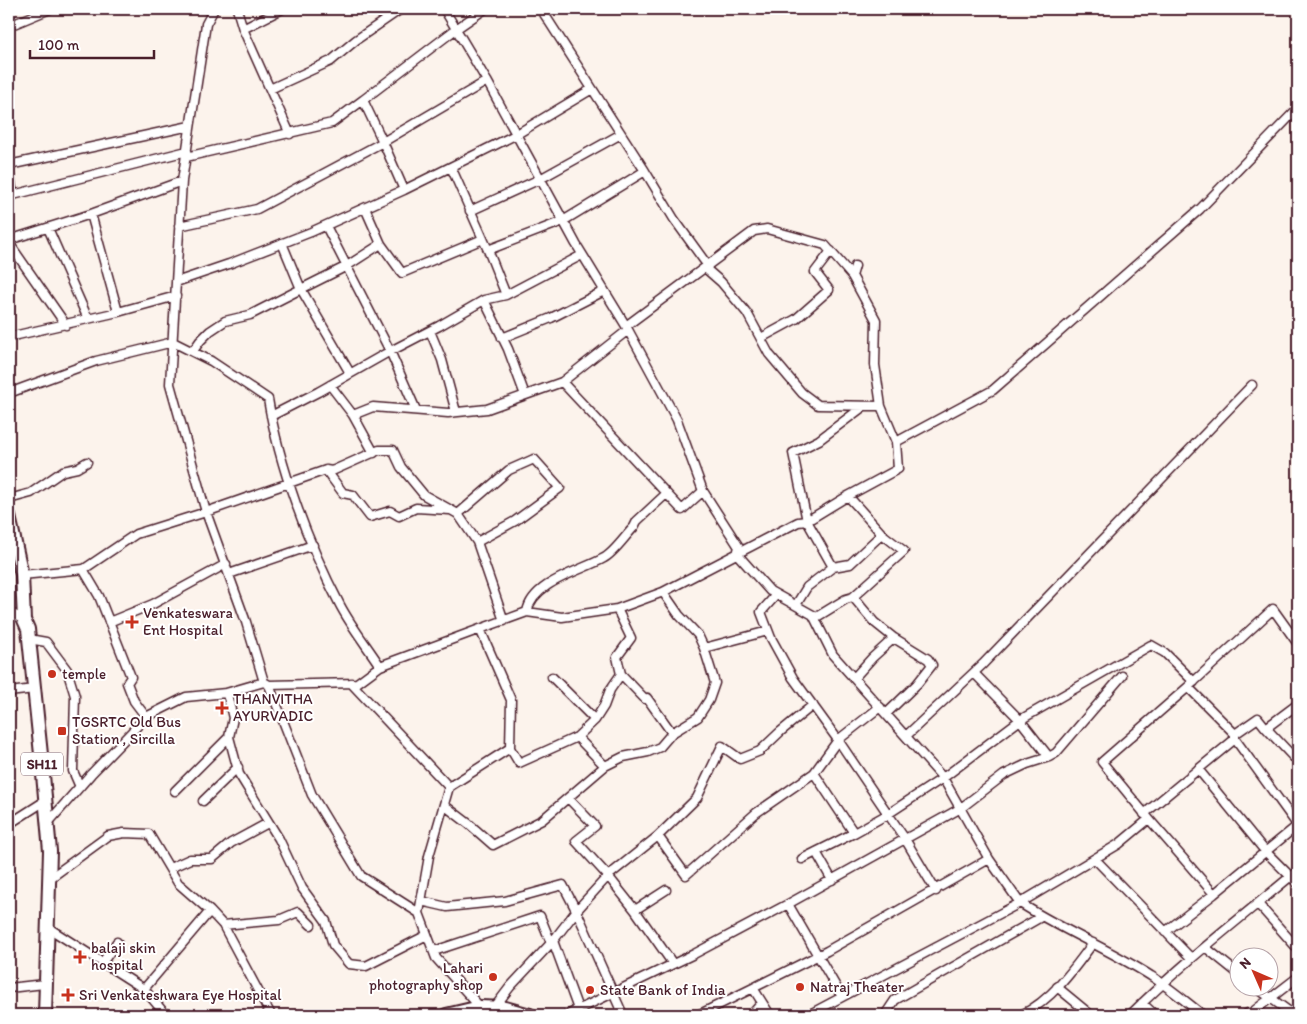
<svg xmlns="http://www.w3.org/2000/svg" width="1307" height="1024" font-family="Itim,sans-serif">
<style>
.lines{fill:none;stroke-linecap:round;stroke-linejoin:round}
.minor-casing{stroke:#4a1f2b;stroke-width:11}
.primary-casing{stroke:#4a1f2b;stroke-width:16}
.minor{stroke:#fff;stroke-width:8}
.primary{stroke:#fff;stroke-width:12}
.poi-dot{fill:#c8321e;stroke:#fff;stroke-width:2}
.labels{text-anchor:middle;stroke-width:4;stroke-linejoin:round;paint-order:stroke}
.shield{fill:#fff;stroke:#80626b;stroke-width:1}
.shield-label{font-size:14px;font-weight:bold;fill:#4a1f2b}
.poi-label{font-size:15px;fill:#4a1f2b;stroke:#fff;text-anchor:start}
</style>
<rect width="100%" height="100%" fill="#fcf3ec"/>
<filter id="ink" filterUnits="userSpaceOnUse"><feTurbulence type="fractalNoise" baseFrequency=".02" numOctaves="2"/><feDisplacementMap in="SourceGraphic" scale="10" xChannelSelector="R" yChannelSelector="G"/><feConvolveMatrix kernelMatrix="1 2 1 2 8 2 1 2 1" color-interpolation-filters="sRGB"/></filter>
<g filter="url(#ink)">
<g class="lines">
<!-- minor casing -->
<g class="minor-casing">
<path id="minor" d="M 214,9 L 206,24 L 182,181 L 170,384 L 206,512 L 246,622 L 264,682
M 237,9 L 243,29 L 290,134
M 485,9 L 456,29 L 487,81 L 576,244 L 626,326 L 677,420 L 703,491 L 739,547 L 737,554 L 770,591 L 813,615 L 833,655 L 943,778 L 989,859
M 541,9 L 645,171 L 674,219 L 708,266
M 9,26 L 50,9
M 243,29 L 282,9
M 270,89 L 331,61 L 356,40 L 401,9
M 363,100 L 456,29 L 444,9
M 186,157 L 332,123 L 363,100 L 383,142 L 487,81
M 9,165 L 190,126
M 451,167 L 488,250 L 506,295
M 9,170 L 13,195 L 187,151
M 365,208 L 381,244 L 402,273 L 483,239
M 470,211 L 540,179 L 621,134
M 91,214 L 118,312
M 179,226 L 257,209 L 383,142 L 404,190
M 326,226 L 390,351 L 416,410
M 48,228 L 88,319
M 9,240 L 91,214 L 182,181
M 9,243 L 66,325
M 282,243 L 301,289 L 347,266 L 381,244
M 488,250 L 563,221 L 645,171
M 855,266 L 852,276 L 876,320 L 875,365 L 881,406 L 896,442
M 705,268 L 721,282 L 747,313 L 769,354 L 802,393 L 818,405 L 881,406
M 176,282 L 229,264 L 311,232 L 404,190 L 517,134 L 592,89
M 484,300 L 508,349 L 525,395
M 626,326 L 754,231 L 767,229 L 825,245 L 852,276
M 430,331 L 442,360 L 456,412
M 9,337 L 118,312 L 176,296
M 502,338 L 551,318 L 604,291
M 761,338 L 796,319 L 829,290 L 815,272 L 831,251
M 193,351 L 200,341 L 210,331 L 225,321 L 250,315 L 301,289 L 350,373
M 562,382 L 682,510 L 703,491
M 330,385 L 353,415
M 9,393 L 96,361 L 173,342 L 211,361 L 268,399 C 279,466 308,544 340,605 C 351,626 367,646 380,666
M 271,416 L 318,392 L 385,354 L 439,326 L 484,300 L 506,295 L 582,255
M 374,453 L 353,415 L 373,407 L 448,413 L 487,409 L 562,382 L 628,330
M 326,470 L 343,493 L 353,495 L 370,517 L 390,511 L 399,516 L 416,508 L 450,510
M 848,496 L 898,469 L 896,442 L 993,390 L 1200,209 L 1298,108
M 9,499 L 31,493 L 63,471 L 77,468 L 87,462
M 458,514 L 509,470 L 534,459 L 560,488 L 515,521 L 477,542
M 833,567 L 807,521 L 793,453 L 819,440 L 864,406
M 83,569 L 99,596 L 131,677 L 127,683 L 134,701 L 146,717
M 229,574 L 313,545
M 22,575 L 84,569 L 136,534 L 206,512 L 326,470 L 332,471 L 379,450 L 393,450 L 401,467 L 424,495 L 458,514 L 477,542 L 504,621
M 776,595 L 761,612 L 771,638 L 793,678 L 838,740 L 905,839 L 936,891
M 796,605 L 807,587 L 833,567 L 850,564 L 882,534 L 904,551 L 853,597
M 617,609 L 631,638 L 617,657 L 621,674 L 645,699 L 647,698 L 672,733
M 9,612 L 24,620
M 527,612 C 532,582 581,571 604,558 C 614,553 626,535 634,527 L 637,521 L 666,494
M 815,618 L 846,599 L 853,597 L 874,622 L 894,638 L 872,658 L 854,678
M 109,622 L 153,604 L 226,564
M 29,639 L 46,642 L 67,670 L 75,696 L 73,771 L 80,787
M 704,648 L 768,631
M 974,673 L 1020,720 L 1049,757
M 552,677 L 595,720
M 351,683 L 449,787
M 269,685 L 312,795 L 361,876 L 419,913
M 9,692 L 34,689
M 227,694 L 233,718 L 229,737 L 239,774 L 279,839 L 302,888 L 326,921 L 333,945 L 349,964 L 366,966 L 427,935
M 886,714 L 917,684 L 932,665 L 928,659 L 894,638
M 1266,728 L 1298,762
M 1235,734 L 1258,718 L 1266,728 L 1298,704
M 906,736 L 983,664 L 1252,385
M 577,737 L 595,720 L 604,706 L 610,690 L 621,674
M 1235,739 L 1298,826
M 510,748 L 519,763 L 577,737 L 605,766
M 1198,769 L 1265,851 L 1298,884
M 814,773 L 838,740 L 880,707
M 175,791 L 229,737
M 568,798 L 595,826 L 576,841 L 608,876 L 635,910 L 673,964
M 203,801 L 238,767
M 444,805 L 469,824 L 493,845 L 542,820 L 605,766 L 623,757 L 648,752 L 660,747 L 672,733 L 698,717 L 709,700 L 715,683 L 704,648 L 698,635 L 679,615 L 663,592
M 1144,814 L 1235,739 L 1235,734 L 1188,687
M 1149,819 L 1214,894
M 9,824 L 45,801
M 47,824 L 91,774 L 146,717 L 186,697 L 226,693 L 264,682 L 269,685 L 357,683 L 380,666 L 480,629
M 658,836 L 686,875 L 756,813 L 814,773 L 854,833 L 888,814 L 943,778 L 1020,720 L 1151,645 L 1165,653 L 1194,682
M 816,852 L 832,880
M 802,859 L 854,833
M 1095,859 L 1191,958
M 170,868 L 190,859 L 212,859 L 231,843 L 268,823
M 49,879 L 108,836 L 124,833 L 149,834 L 178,883 L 210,911 L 223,925 L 271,1015
M 421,901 L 447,907 L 505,901 L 563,885 L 577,912 L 623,1015
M 788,904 L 842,997
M 1258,904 L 1298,949
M 635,910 L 666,890
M 223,925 L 279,920 L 298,912 L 311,925
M 47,927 L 144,989 L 210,911
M 1165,932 L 1214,894 L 1298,825
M 553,941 L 577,910 L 608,876 L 658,836 L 697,798 L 722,746 L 740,759 L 760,751 L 780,732 L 813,705
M 1205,947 L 1240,975
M 434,951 L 540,916 L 551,943
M 102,963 L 117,942
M 1254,986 L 1294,1015
M 1057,987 L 1091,1015
M 9,988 L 44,984
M 753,988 L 827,951 L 989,859 L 1020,903 L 808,1015
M 144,989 L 166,1015
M 1142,1003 L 1155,1015
M 480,1007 L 436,958 L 419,913 L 429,856 L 449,787 L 510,748 L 511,700 L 480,629 L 527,612 L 562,617 L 617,609 L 663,592 L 798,522 L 807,521 L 848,496 L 882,534
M 494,1008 L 510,987 L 553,941 L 578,1009
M 567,1015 L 694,954 L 788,904 L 961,808 L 1004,775 L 1027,764 L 1049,757 L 1056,753 L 1122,676
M 698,1015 L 753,988 L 770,1015
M 751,1015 L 762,1003
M 885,1015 L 895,1000 L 1041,917
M 1021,1015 C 1051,1001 1074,969 1093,943
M 1130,1015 C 1180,965 1236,922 1291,876 L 1298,872
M 1203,1015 C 1186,1002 1169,987 1151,976 C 1109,949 1062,930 1020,903 L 1119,844 L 1149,819 L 1102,762 L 1188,687 L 1273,609 L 1298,644
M 1245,1015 L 1248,1013 L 1250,1014 L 1298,977"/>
</g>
<!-- primary casing -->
<g class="primary-casing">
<path id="primary" d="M 9,516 L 22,575 L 24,620 L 28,629 L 42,764 L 50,851 L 45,1015
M 446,1015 L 480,1007 L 505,1008 L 530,1015"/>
</g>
<!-- minor -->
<use href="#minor" class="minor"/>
<!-- primary -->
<use href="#primary" class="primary"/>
</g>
</g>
<!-- markers -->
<g class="poi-dot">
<path d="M129.5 614.5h5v5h5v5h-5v5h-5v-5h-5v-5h5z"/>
<circle cx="52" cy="674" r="5"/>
<path d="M219.5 700.5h5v5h5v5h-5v5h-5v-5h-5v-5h5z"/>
<rect x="57" y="726" width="10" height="10" rx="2.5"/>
<path d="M77.5 949.5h5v5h5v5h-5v5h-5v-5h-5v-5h5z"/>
<circle cx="493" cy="977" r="5"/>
<circle cx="800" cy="987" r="5"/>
<circle cx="590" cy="990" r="5"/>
<path d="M65.5 987.5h5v5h5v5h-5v5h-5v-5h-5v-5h5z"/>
</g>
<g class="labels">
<!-- shield labels -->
<rect class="shield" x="21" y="752.5" width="42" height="23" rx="4"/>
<g class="shield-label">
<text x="42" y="769">SH11</text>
</g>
<!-- poi labels -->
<g class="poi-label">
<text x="143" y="618">Venkateswara<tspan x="143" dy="17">Ent Hospital</tspan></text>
<text x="62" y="679">temple</text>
<text x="233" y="704">THANVITHA<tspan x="233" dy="17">AYURVADIC</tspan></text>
<text x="72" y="727">TGSRTC Old Bus<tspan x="72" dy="17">Station , Sircilla</tspan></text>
<text x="91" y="953">balaji skin<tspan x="91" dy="17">hospital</tspan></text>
<text x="483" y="973" text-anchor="end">Lahari<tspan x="483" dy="17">photography shop</tspan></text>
<text x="810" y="992">Natraj Theater</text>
<text x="600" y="995">State Bank of India</text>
<text x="79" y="1000">Sri Venkateshwara Eye Hospital</text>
</g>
</g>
<!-- margin -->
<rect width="1307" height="1024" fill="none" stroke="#fff" stroke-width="30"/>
<rect x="15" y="15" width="1277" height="994" fill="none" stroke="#4a1f2b" stroke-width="2" filter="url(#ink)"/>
<!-- north arrow -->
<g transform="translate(1254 972) rotate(315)"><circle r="24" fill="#ffffff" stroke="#b7a5aa"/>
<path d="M0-4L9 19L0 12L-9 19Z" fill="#c8321e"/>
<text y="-8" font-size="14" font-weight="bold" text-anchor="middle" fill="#4a1f2b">N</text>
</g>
<!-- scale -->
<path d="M30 50v8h124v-8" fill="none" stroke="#4a1f2b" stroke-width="2.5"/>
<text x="38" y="50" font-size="15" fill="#4a1f2b" stroke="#ffffff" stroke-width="4" paint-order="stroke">100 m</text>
</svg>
